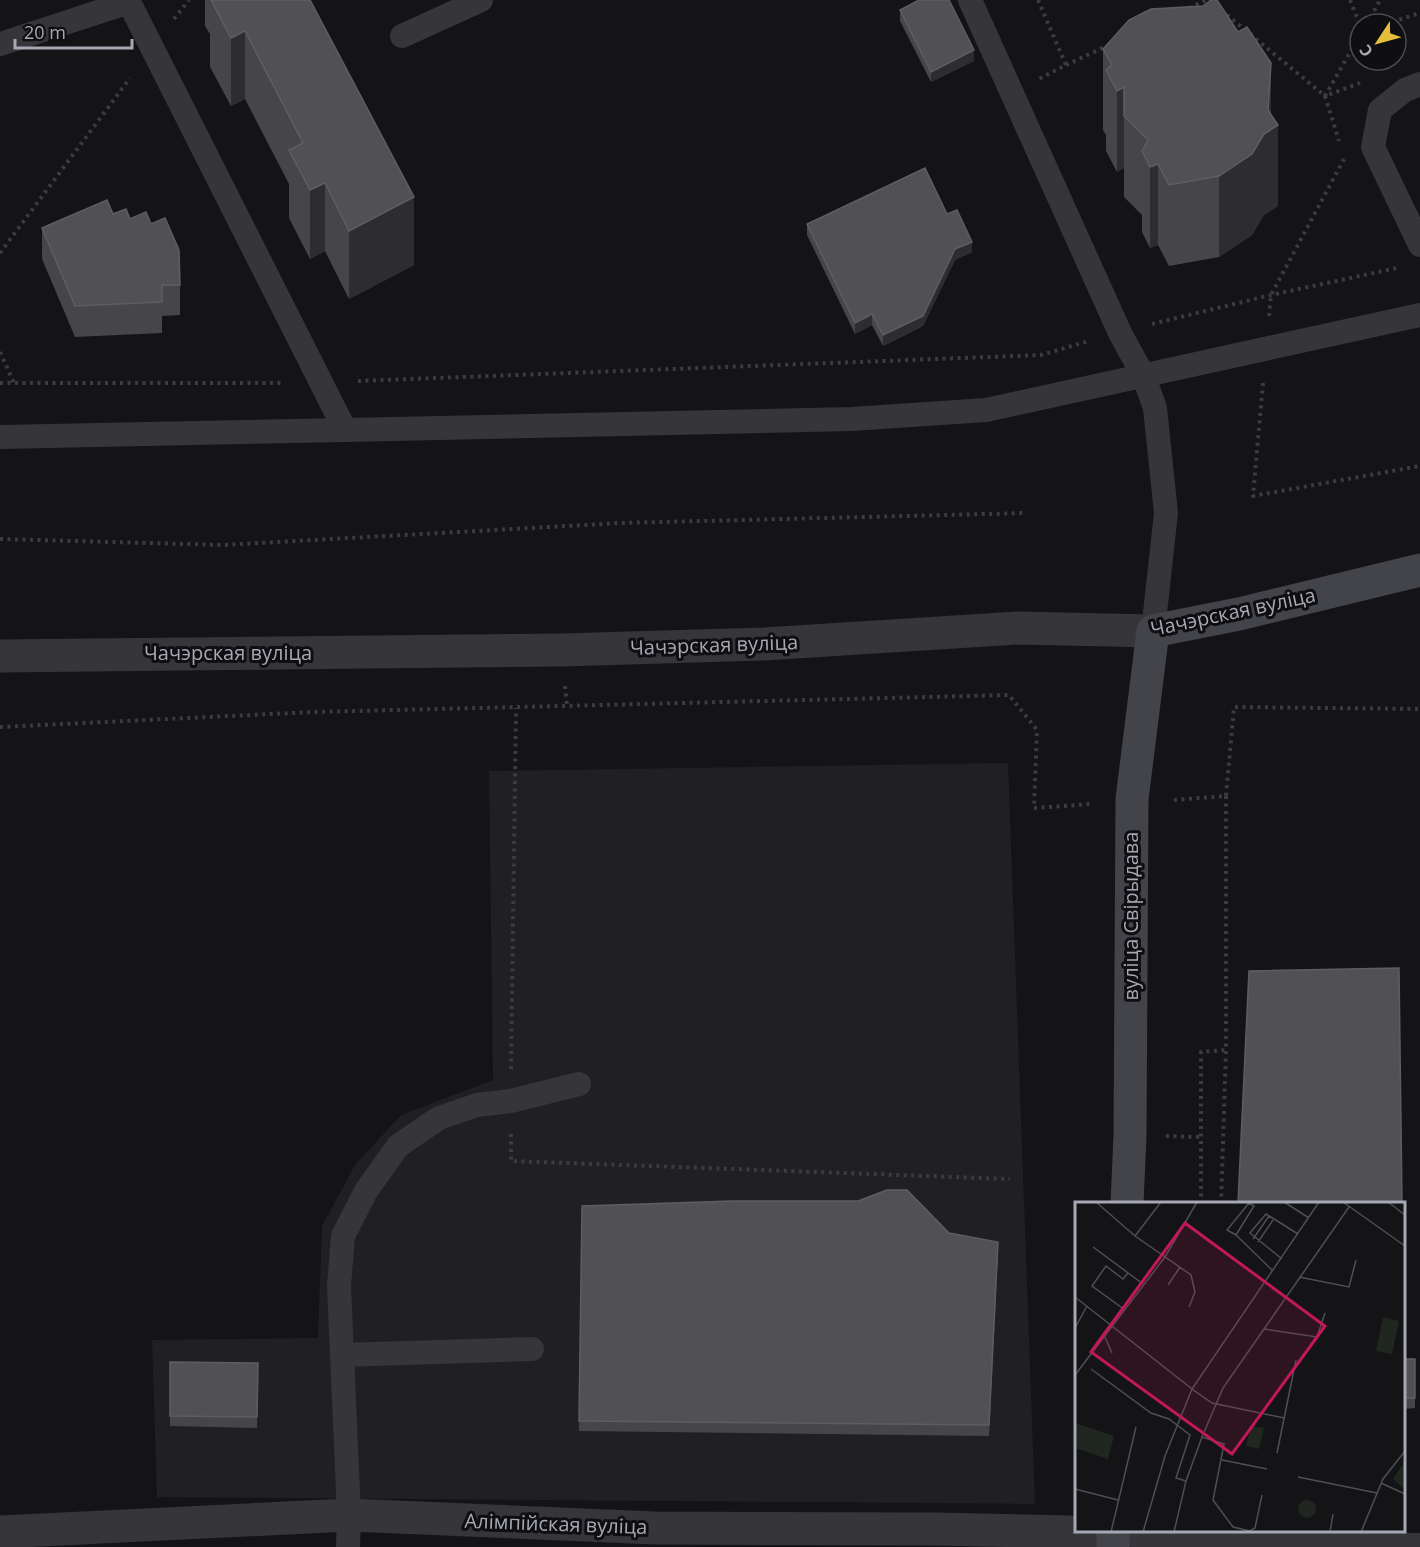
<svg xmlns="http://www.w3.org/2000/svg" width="1420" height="1547" font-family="'Open Sans',sans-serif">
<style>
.built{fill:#202022}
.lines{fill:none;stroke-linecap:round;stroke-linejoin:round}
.path{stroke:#3b3c41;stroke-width:4;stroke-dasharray:3 4.5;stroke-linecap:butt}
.service{stroke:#35353a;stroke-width:24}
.minor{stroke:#35353a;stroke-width:33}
.tertiary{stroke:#35353a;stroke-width:33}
.secondary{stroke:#43444a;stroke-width:33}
.wall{fill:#45454a}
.shaded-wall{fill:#2d2d30}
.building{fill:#505055;stroke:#5d5e64;stroke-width:1.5}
.labels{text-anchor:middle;stroke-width:6;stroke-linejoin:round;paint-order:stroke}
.street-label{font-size:20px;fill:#a6a9b4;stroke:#0f0e10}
.inset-road{fill:none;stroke:#4e4f55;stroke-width:1.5}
.view{fill:#c2185b;fill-opacity:0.15;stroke:#c2185b;stroke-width:3}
.inset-edge{fill:none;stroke:#a6a9b4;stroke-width:3}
</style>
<rect width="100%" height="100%" fill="#141315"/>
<!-- built -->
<path class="built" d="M 1008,763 L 1035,1504 L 157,1497 L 152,1340 L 318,1338 L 322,1226 L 355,1165 L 401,1115 L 493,1080 L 489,771 Z"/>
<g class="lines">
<!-- path -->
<path class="path" d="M 1038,0 L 1066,65 L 1039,79
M 1350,0 L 1360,25
M 1189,8 L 1206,0
M 1221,10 L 1325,96 L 1339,141
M 174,19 L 189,0
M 1367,24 L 1380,0
M 1385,24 L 1420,13
M 1360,35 L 1325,96 L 1360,83
M 1066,65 L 1109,45
M 0,253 L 130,78
M 1269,316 L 1271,295 L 1344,159
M 1152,324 L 1271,295 L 1397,268
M 0,352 L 14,383
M 358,381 L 1041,355 L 1089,341
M 0,383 L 284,383
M 1263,383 L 1253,496 L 1420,466
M 0,539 L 223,545 L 621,523 L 1027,513
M 565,686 L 567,706
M 0,727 L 314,712 L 1009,695 L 1037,730 L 1034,808 L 1091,804
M 1174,800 L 1226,796 L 1234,707 L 1420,709
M 511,1069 L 516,708
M 511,1134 L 511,1161 L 1010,1179
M 1166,1136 L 1201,1137
M 1201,1204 L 1201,1052 L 1226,1050
M 1221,1204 L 1226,1050 L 1226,796"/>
<!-- service -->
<path class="service" d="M 970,0 L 1120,333 L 1144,377 L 1155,408 L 1166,513 L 1153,631
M 402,36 L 481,0
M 0,44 L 129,2 L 345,430 L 0,437
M 1420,84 L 1405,90 L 1380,110 L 1373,147 L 1420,245
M 345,430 L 852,419 L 986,410 L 1420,315
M 342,1355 L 532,1349
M 1113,1533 L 1227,1544 L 1420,1545
M 348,1547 L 349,1515 L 339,1286 L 343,1236 L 366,1191 L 398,1146 L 439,1118 L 477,1105 L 511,1101 L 579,1084"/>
<!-- minor -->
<path class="minor" d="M 0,656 L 561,650 L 764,644 L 1018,628 L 1153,631"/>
<!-- tertiary -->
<path class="tertiary" d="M 0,1532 L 349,1515 L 655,1528 L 937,1529 L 1113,1533"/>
<!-- secondary -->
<path class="secondary" d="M 1127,1204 L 1130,1135 L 1132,799 L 1153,631 L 1239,614 L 1420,570
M 1113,1530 L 1113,1547"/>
</g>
<!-- wall -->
<path class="wall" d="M 205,0 L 310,0 L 414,265 L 349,299 L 325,251 L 310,259 L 289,218 L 289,184 L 245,99 L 231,106 L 210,67 L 210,34 L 205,26 Z
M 1203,6 L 1271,115 L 1278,206 L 1264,215 L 1252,235 L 1219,257 L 1169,266 L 1158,245 L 1150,248 L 1142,232 L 1142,215 L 1124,197 L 1124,168 L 1117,172 L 1106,151 L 1106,135 L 1103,130 L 1103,49 Z
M 900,10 L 974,61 L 931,82 L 900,21 Z
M 113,214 L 151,224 L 180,285 L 180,315 L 162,316 L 162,333 L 75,337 L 42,259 L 42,228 Z
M 947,214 L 972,252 L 955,260 L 923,326 L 883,346 L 872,325 L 855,334 L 807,235 L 807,224 Z
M 582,1206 L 949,1233 L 998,1253 L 989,1436 L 579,1431 Z
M 1404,1270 L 1405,1359 L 1415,1359 L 1415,1408 L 1404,1409 Z
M 170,1362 L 258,1363 L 257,1428 L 170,1426 Z"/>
<!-- shaded-wall -->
<path class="shaded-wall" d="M 245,31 L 245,99 L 231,106 L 231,38 Z
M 974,50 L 974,61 L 931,82 L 931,72 Z
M 1271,63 L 1271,130 L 1278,125 L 1278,206 L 1264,215 L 1252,235 L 1219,257 L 1219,176 L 1264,134 L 1268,110 Z
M 1124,87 L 1124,168 L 1117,172 L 1117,91 Z
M 1158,164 L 1158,245 L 1150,248 L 1150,167 Z
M 325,183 L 325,251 L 310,259 L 310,190 Z
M 414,197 L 414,265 L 349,299 L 349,231 Z
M 972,242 L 972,252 L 955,260 L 923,326 L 883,346 L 883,335 L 955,249 Z
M 872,314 L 872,325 L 855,334 L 855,323 Z
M 998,1242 L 998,1253 L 989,1436 L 989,1425 Z"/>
<!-- building -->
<path class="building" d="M 211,0 L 310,0 L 414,197 L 349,231 L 325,183 L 310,190 L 289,150 L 303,143 L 245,31 L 231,38 Z
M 919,0 L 949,0 L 974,50 L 931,72 L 900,10 Z
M 1211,0 L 1217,0 L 1238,32 L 1247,27 L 1271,63 L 1268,110 L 1278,125 L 1264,134 L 1252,154 L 1219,176 L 1169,185 L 1158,164 L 1150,167 L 1142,151 L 1148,140 L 1124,116 L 1124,87 L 1117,91 L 1106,70 L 1112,65 L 1103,49 L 1129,20 L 1151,9 L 1203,6 Z
M 925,168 L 947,214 L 957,210 L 972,242 L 955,249 L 923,316 L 883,335 L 872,314 L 855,323 L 807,224 Z
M 107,200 L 113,214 L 126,209 L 130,219 L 146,212 L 151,224 L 165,218 L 179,250 L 180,285 L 162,285 L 162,302 L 75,306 L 42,228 Z
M 1399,968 L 1402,1203 L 1238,1203 L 1249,971 Z
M 887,1190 L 907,1190 L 949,1233 L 998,1242 L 989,1425 L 579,1421 L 582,1206 L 732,1201 L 858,1201 Z
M 1404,1270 L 1405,1357 L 1404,1357 Z
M 1404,1359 L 1415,1359 L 1415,1398 L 1404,1398 Z
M 170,1362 L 258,1363 L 257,1417 L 170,1416 Z"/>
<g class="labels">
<!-- street labels -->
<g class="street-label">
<text transform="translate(1233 612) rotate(-12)" y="7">Чачэрская вуліца</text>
<text transform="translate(714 645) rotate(-2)" y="7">Чачэрская вуліца</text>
<text x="228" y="660">Чачэрская вуліца</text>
<text transform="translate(1131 916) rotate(-90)" y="7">вуліца Свірыдава</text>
<text transform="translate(556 1524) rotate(2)" y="7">Алімпійская вуліца</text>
</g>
</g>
<!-- overview -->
<g transform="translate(1075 1202)">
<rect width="330" height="330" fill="#141315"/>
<path d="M 308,115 L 324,119 L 317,152 L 301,149 ZM 0,221 L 39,234 L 33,257 L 0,246 ZM 176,224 L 189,226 L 184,247 L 171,244 ZM 330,259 L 330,288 L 318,277 ZM223 307a9 9 0 1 1 18 0a9 9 0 1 1-18 0Z" fill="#202721"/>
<path class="inset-road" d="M 21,0 L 60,34 L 116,73 L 120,90 L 114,105M 209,0 L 234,16M 268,0 L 330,44M 313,0 L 330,13M 161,33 L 152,28 L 174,1 L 179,4 L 161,33 L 198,69M 60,34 L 86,0M 178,37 L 194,14M 183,40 L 198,18M 18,45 L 68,82M 207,57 L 175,31 L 191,12 L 223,32M 224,75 L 274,85 L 281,58M 93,83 L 105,65M 0,95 L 117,187 L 90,254 L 68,330M 50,108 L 17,84 L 31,64 L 48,77 L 53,71M 250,111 L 242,135 L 189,127 L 274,5M 0,126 L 12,104M 29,133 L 37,151M 16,167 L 76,211 L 94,217 L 115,233 L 101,276 L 111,279M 0,173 L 90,55 L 122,0M 209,216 L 137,201 L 117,187 L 244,0M 202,251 L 221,158M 147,258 L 192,267M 223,275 L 302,291M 306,281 L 330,292M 0,287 L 43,298M 187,293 L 180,326 L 175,329 L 158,325 L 138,298 L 149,242 L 127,235 L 148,186 L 189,127M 36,330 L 61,225M 99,330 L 111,279 L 127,235M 255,330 L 258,312M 286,330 L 308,277 L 330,249"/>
<path class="view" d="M 110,21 L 250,124 L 157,252 L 16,150 Z"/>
<rect width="330" height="330" class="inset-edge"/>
</g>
<!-- north arrow -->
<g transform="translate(1378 42) rotate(234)"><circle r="28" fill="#0f0e10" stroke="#4b4c52" stroke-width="1.5"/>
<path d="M0-4.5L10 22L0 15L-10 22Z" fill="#e5bf3c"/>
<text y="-9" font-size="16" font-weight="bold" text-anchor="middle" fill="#a6a9b4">С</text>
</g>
<!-- scale -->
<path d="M15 39v9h117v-9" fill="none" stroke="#a6a9b4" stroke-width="3"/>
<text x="24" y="39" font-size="18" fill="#a6a9b4" stroke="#0f0e10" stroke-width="4.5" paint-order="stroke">20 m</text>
</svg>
